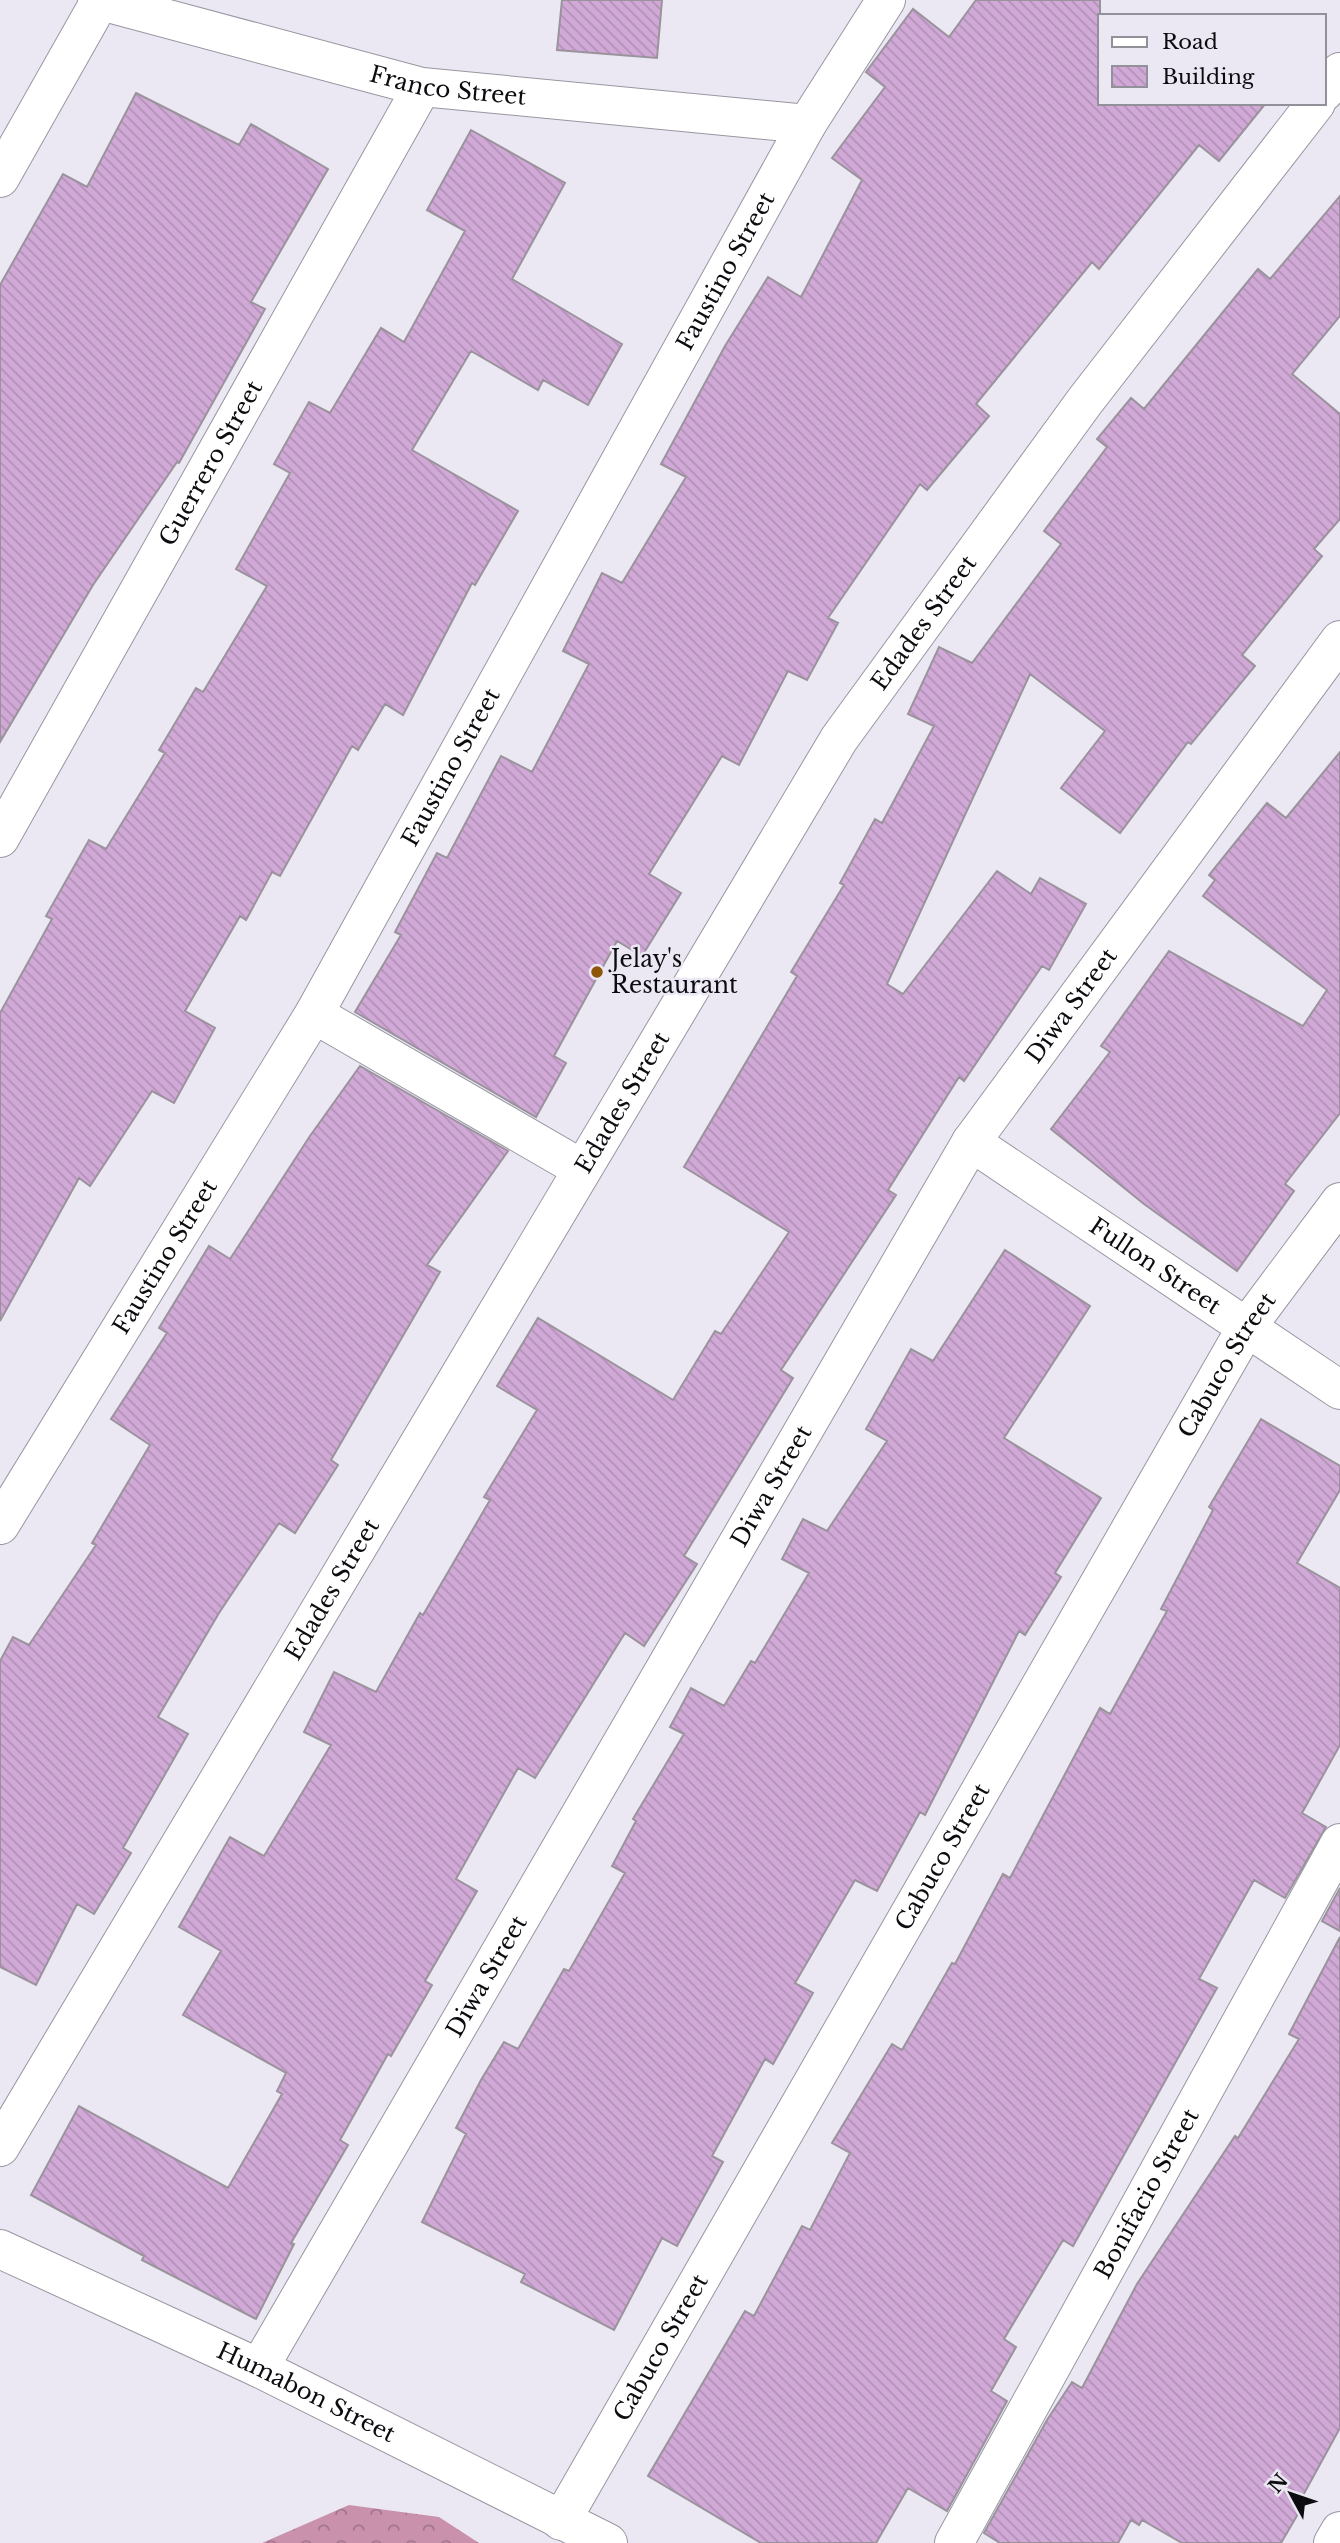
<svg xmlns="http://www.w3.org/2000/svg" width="1340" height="2543" font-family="'Libre Baskerville',serif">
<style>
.forest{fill:url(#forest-crowns)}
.building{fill:url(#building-back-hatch);stroke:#9a939c;stroke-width:2}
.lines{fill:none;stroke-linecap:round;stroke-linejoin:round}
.street-casing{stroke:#9896a0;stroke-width:40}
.secondary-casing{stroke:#9896a0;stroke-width:40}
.street{stroke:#fff;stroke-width:38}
.secondary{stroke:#fff;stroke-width:38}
.poi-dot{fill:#8d5609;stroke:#ebe8f4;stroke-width:2.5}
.labels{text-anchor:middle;stroke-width:5;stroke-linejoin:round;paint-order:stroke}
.street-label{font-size:23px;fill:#0c0b0f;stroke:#ebe8f4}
.poi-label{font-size:23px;fill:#0c0b0f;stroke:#ebe8f4;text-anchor:start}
</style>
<defs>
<pattern id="forest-crowns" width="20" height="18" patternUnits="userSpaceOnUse" patternTransform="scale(1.75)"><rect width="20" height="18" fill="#ca91ad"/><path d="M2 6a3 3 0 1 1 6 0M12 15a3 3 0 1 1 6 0" fill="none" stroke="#a2758b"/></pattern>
<pattern id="building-back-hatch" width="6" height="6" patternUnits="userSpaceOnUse" patternTransform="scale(1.75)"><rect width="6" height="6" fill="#d1a9d7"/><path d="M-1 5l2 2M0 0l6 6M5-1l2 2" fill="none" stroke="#b290b7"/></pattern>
</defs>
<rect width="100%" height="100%" fill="#ebe8f4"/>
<!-- forest -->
<path class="forest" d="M 349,2505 L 439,2517 L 479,2543 L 262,2543 Z"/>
<!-- building -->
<path class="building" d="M 562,0 L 662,0 L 657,58 L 557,50 Z
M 976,0 L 1100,0 L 1100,103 L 1266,103 L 1219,161 L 1199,145 L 1099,269 L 1092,262 L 976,404 L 989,416 L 927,490 L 920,484 L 828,618 L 838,623 L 807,680 L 788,671 L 739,765 L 722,756 L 649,874 L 681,893 L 642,956 L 617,941 L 554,1056 L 566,1063 L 536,1117 L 355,1012 L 401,935 L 395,932 L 437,853 L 447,858 L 501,756 L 532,772 L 589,664 L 563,651 L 602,573 L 622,583 L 686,477 L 661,464 L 725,346 L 768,277 L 801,297 L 862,180 L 832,158 L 885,87 L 866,72 L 913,9 L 949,37 Z
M 136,93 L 239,145 L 251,124 L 328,169 L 251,302 L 265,309 L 179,463 L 177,462 L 93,585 L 0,742 L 0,285 L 63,174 L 87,187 Z
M 471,130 L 565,183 L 512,279 L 622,344 L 588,405 L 543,380 L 538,390 L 471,351 L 412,450 L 518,511 L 475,585 L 472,583 L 403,715 L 385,704 L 358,750 L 352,746 L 280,876 L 272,872 L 246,920 L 240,916 L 185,1011 L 215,1028 L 174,1103 L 152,1091 L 90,1186 L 79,1178 L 0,1321 L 0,1013 L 52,919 L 46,916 L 89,840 L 106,849 L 165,753 L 159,750 L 196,688 L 203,692 L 267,586 L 236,569 L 290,473 L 274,464 L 309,402 L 330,413 L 381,328 L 404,342 L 465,231 L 427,210 Z
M 1340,196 L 1340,316 L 1292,374 L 1340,414 L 1340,519 L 1314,549 L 1322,556 L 1242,655 L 1255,666 L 1191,744 L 1188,742 L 1120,833 L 1061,788 L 1105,731 L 1030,674 L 887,984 L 903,994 L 997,871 L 1031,894 L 1040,878 L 1086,904 L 1049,970 L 1042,966 L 964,1081 L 959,1077 L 888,1190 L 896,1195 L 781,1370 L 793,1378 L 684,1556 L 697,1564 L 644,1646 L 625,1633 L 535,1778 L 518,1768 L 456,1879 L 477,1891 L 425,1981 L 432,1985 L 391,2056 L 388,2054 L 340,2140 L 348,2145 L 291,2243 L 294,2244 L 256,2319 L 142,2260 L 144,2256 L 31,2195 L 79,2106 L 228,2188 L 282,2094 L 277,2091 L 286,2073 L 183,2015 L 221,1951 L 179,1927 L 230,1837 L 264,1856 L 331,1745 L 304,1732 L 334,1672 L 376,1692 L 420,1613 L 423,1615 L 490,1500 L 484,1497 L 537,1410 L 497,1386 L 538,1318 L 673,1400 L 715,1331 L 721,1334 L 789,1232 L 684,1167 L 797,976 L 791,972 L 844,885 L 840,883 L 875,819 L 882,823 L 934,726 L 908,714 L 939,647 L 972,663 L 1061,544 L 1044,531 L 1107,447 L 1097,439 L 1131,398 L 1144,409 L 1258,269 L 1270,279 Z
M 1340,752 L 1340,1113 L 1285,1184 L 1294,1191 L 1237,1271 L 1144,1204 L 1051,1129 L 1110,1052 L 1101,1046 L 1169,951 L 1303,1026 L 1327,990 L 1203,896 L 1215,880 L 1209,875 L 1267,803 L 1286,818 Z
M 360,1066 L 508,1151 L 427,1265 L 440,1272 L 331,1460 L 338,1465 L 295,1533 L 279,1523 L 219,1613 L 158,1717 L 188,1734 L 123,1848 L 131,1853 L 94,1914 L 77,1904 L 36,1985 L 0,1967 L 0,1661 L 13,1637 L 29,1645 L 96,1545 L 92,1543 L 150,1445 L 111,1419 L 167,1333 L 159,1328 L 209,1246 L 230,1259 L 310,1136 Z
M 1005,1250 L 1090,1306 L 1004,1438 L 1101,1498 L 1055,1573 L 1061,1577 L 1025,1635 L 1019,1631 L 925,1815 L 920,1812 L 877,1891 L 855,1880 L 795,1983 L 813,1993 L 773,2064 L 765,2059 L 712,2156 L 723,2162 L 677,2246 L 662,2238 L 614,2330 L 521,2282 L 525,2274 L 422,2222 L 466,2134 L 456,2128 L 481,2080 L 504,2042 L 518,2049 L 564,1969 L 569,1971 L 625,1873 L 612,1866 L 636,1821 L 633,1819 L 684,1734 L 670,1727 L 691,1688 L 724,1706 L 751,1661 L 755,1663 L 809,1573 L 782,1559 L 803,1519 L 827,1531 L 887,1441 L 866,1429 L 911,1349 L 933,1361 Z
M 1261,1419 L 1340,1466 L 1340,1490 L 1297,1563 L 1340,1588 L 1340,1745 L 1302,1813 L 1326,1827 L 1285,1898 L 1254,1880 L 1199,1979 L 1217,1988 L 1073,2246 L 1063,2240 L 1004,2339 L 1016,2347 L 991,2391 L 1007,2401 L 947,2511 L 908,2488 L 876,2543 L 761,2543 L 648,2476 L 745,2311 L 754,2316 L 802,2226 L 810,2230 L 850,2153 L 832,2143 L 892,2044 L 902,2050 L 952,1963 L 955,1964 L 1003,1874 L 1010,1878 L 1100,1708 L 1110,1714 L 1167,1611 L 1161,1609 L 1213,1510 L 1209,1507 Z
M 1340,1888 L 1340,1931 L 1322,1921 Z
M 1340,1937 L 1340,2428 L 1301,2499 L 1305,2502 L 1281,2543 L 1182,2543 L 1142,2520 L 1139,2525 L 1131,2520 L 1118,2543 L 1000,2543 L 984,2533 L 1047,2420 L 1072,2382 L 1082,2388 L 1137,2284 L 1235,2136 L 1238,2138 L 1299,2039 L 1289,2034 Z"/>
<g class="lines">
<!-- street casing -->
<g class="street-casing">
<g id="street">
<path id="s1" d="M 97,0 L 422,87 L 807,124"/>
<path d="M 1324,92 L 1340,72"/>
<path d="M 0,178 L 100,1"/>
<path id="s2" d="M 0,838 L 422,87"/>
<path d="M 314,1014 L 582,1169"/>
<path id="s3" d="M 971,1142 L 1340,1390"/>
<path id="s4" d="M 0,1525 L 314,1014 L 807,124 L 886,0"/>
<path id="s5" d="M 0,2147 L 839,739 L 1085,401 L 1316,103"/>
<path id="s6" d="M 259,2368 L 971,1142 L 1340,640"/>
<path id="s7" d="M 561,2521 L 1246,1328 L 1340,1202"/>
<path id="s8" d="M 954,2543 L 1340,1843"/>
<path d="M 1333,2543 L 1340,2531"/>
</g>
</g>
<!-- secondary casing -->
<g class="secondary-casing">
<g id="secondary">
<path id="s9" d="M 0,2249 L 259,2368 L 608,2543"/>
</g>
</g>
<!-- street -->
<use href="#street" class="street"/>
<!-- secondary -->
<use href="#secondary" class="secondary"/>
</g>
<!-- markers -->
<circle class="poi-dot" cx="597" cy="972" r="7"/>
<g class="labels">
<!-- street labels -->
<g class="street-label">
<text dy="8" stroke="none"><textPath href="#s1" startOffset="362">Franco Street</textPath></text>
<text dy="8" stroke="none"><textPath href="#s4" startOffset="1449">Faustino Street</textPath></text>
<text dy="8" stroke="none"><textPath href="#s2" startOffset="430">Guerrero Street</textPath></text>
<text dy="8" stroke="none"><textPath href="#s5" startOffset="1783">Edades Street</textPath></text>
<text dy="8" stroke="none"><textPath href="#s4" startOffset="882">Faustino Street</textPath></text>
<text dy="8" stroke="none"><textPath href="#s6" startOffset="1587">Diwa Street</textPath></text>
<text dy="8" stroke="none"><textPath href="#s5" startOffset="1216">Edades Street</textPath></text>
<text dy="8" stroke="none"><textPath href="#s4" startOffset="315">Faustino Street</textPath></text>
<text dy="8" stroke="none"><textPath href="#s3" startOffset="222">Fullon Street</textPath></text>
<text dy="8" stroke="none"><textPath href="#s7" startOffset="1334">Cabuco Street</textPath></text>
<text dy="8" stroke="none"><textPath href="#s6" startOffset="1020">Diwa Street</textPath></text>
<text dy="8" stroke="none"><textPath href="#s5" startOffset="649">Edades Street</textPath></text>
<text dy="8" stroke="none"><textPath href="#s7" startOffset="766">Cabuco Street</textPath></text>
<text dy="8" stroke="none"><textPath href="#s6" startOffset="453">Diwa Street</textPath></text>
<text dy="8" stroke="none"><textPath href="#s8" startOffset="399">Bonifacio Street</textPath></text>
<text dy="8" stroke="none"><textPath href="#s7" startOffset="200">Cabuco Street</textPath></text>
<text dy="8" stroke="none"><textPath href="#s9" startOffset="338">Humabon Street</textPath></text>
</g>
<!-- poi labels -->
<g class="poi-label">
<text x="611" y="967">Jelay's<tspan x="611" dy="26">Restaurant</tspan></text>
</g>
</g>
<!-- legend -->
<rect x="1098" y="14" width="228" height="91" fill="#ebe8f4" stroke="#929098" stroke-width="2"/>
<rect x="1112" y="37" width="35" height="10" fill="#ffffff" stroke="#929098" stroke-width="2"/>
<text x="1162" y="49" font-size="21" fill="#0c0b0f">Road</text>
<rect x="1112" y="66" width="35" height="21" fill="url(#building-back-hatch)" stroke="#929098" stroke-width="2"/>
<text x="1162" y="84" font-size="21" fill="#0c0b0f">Building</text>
<!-- north arrow -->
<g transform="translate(1291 2494) rotate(310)" stroke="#ebe8f4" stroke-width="5" paint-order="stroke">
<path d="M0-5L12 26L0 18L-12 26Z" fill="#0c0b0f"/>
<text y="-10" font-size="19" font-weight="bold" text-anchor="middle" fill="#0c0b0f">N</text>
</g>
</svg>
